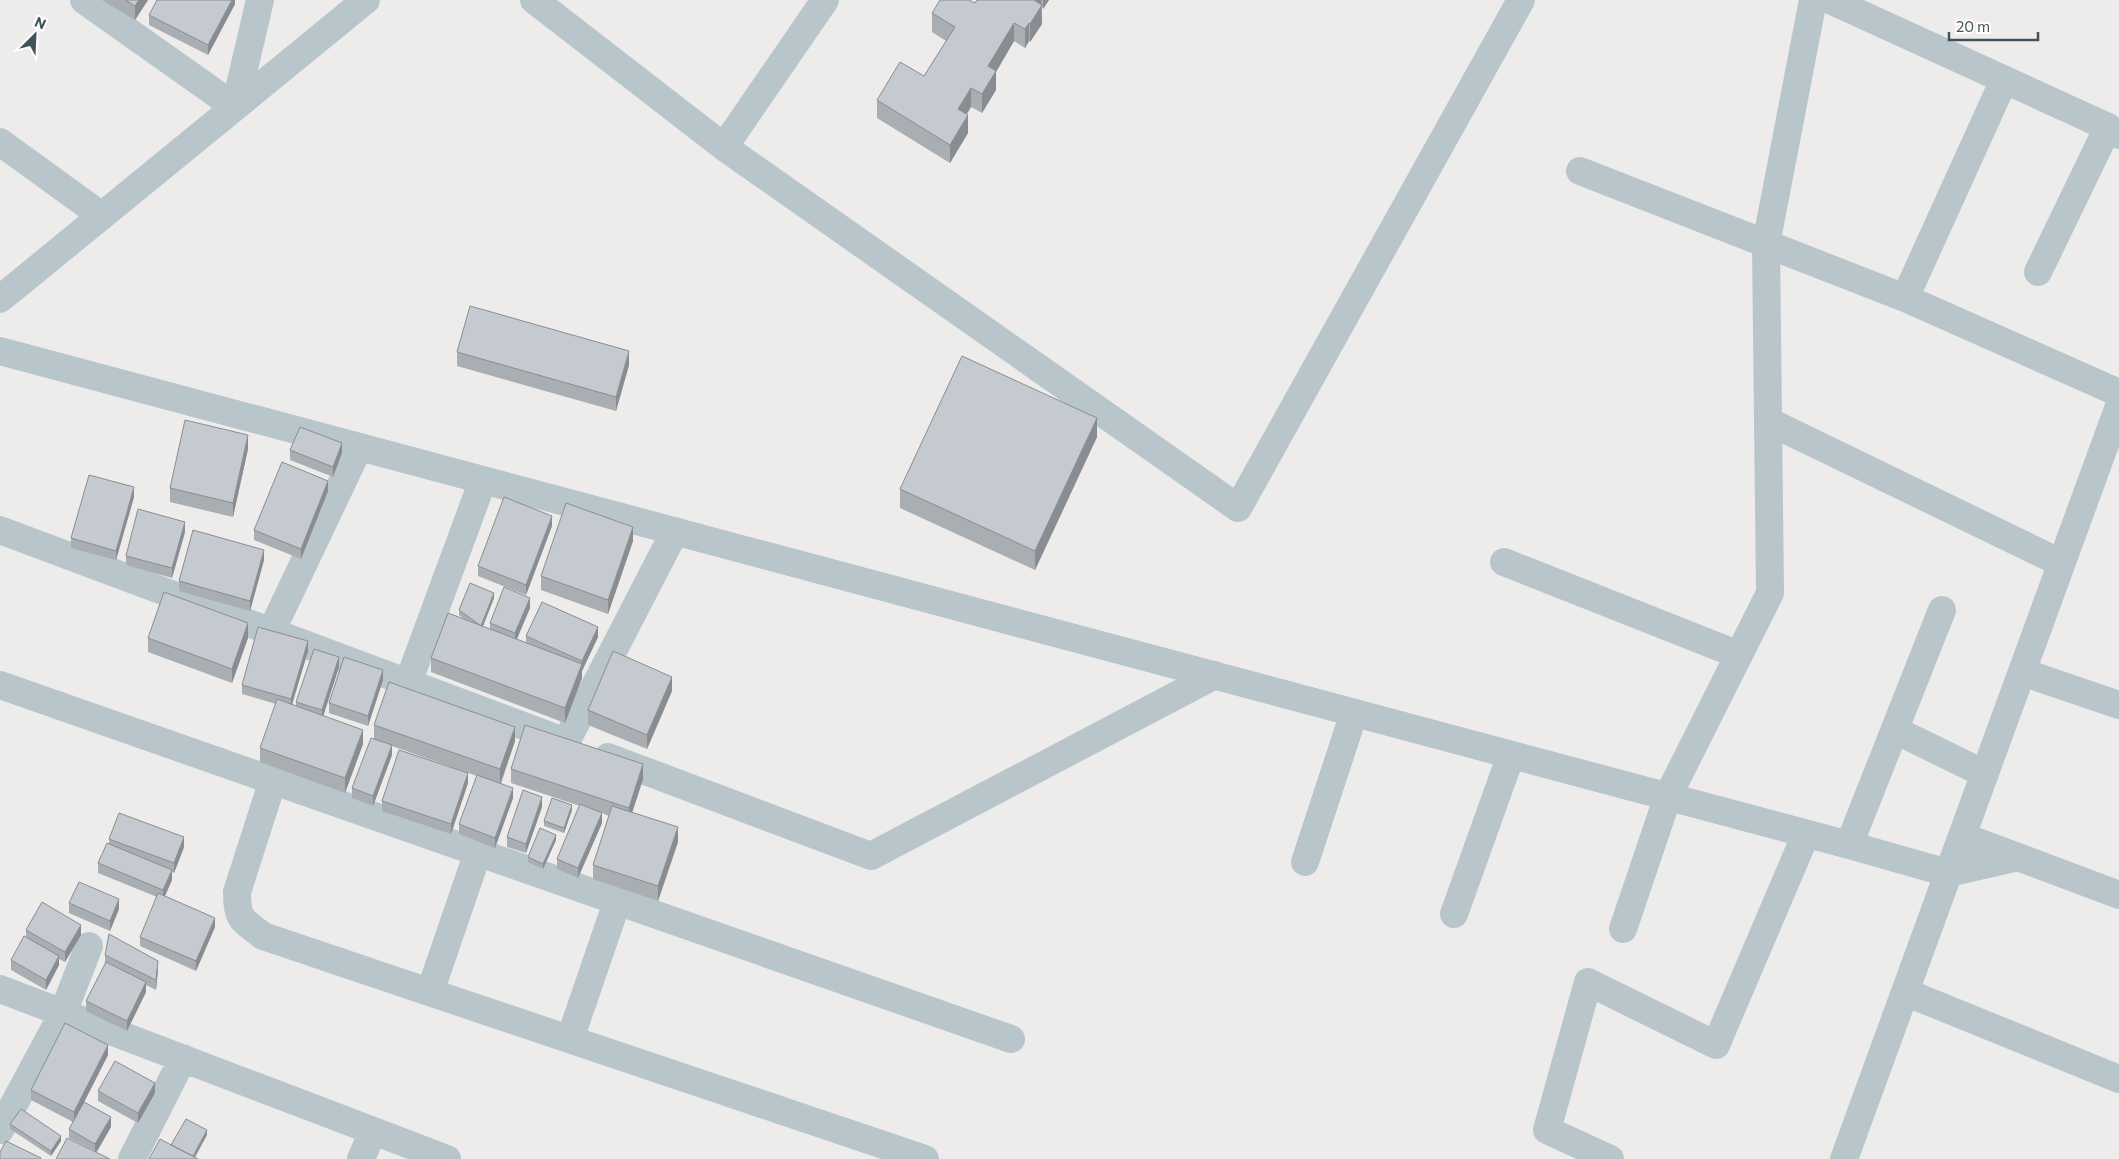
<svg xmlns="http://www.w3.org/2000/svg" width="2119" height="1159" font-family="Commissioner,sans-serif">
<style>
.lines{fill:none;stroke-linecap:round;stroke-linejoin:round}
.minor{stroke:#b8c6cc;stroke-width:28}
.wall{fill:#a9aeb2}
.shaded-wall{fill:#898d91}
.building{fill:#c4cacf;stroke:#898d91}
</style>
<rect width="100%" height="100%" fill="#eeebeb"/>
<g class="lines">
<!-- minor -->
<path class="minor" d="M 84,0 L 235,107 L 260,0
M 534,0 L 724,147 L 1238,508 L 1521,0
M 1830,0 L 2108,127 L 2119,135
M 0,142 L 102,216
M 724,147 L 825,0
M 1580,171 L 1905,298 L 2119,393
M 2038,272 L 2108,127
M 1905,298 L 2004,80
M 0,299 L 366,0
M 0,351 L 1849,845 L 1948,873 L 2018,857
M 1768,421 L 2061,563
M 0,530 L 561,740
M 1504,562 L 1739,655
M 271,632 L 359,447
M 2022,672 L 2119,705
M 408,683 L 483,480
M 0,685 L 1011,1039
M 1895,730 L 1985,774
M 566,742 L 675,531
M 608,757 L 871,856 L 1215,675
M 273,780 L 237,892 C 237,921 242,919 263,936 L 925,1159
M 1962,836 L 2119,895
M 1849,845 L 1942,610
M 1305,862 L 1354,713
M 1454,914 L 1511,755
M 1623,929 L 1668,796 L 1770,593 L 1766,244 L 1813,0
M 0,989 L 447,1159
M 430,992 L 478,852
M 1905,992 L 2119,1079
M 570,1039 L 617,902
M 0,1130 L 63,1013 L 89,946
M 132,1159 L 183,1058
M 361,1159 L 373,1131
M 1610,1159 L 1547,1130 L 1588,982 L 1716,1045 L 1806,834
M 1844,1159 L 2119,406"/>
</g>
<!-- wall -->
<path class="wall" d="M 102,0 L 148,0 L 135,20 Z
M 232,0 L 235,0 L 235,4 L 208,55 L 149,25 L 149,15 Z
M 977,0 L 1049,0 L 1043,9 L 1042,7 L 1042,24 L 1030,42 L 1029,41 L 1025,48 L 1014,41 L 996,72 L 996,90 L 982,113 L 971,107 L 967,114 L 968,133 L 950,163 L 877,118 L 877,100 L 924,76 L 946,41 L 932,32 L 932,13 L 975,3 Z
M 457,352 L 629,365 L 616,411 L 457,366 Z
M 1097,437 L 1035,570 L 900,508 L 900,489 Z
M 248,449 L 233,517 L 170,502 L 170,488 Z
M 290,450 L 342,453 L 333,477 L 290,460 Z
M 328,491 L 301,559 L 254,540 L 254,530 Z
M 134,497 L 116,560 L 71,548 L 71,538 Z
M 552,526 L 526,595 L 478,576 L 478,566 Z
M 185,532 L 172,578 L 126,565 L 126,556 Z
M 633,541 L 608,614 L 541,590 L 541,576 Z
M 264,560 L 250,611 L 179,591 L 179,581 Z
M 494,598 L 483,626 L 490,629 L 490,623 L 530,608 L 517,639 L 526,643 L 526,636 L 598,637 L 582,671 L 582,678 L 565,723 L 431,672 L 431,658 L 465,620 L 459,615 L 459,610 Z
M 148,638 L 248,638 L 232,683 L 148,652 Z
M 308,651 L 292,704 L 296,706 L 296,702 L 339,667 L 323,716 L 363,744 L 345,793 L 260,762 L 260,748 L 276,704 L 242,694 L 242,685 Z
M 383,680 L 368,726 L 329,713 L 329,703 Z
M 672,691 L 647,749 L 588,725 L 588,710 Z
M 374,725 L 515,741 L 501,784 L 513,798 L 495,848 L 459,834 L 459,824 L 477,776 L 392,746 L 392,755 L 373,806 L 352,798 L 352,788 L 374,739 Z
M 511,769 L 643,779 L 632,813 L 678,842 L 658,901 L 593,879 L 593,865 L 609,816 L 602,813 L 602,823 L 578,878 L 557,869 L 557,859 L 580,806 L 511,783 Z
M 468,783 L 451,834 L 382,811 L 382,801 Z
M 542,807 L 526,853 L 507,847 L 507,837 Z
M 572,810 L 564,833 L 544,826 L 544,821 Z
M 109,839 L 184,847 L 174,873 L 172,872 L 172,880 L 165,896 L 215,927 L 196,971 L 140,946 L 140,937 L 157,897 L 98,873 L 98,863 L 109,844 Z
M 556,840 L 543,869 L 528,862 L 528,857 Z
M 69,903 L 119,909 L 110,931 L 69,913 Z
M 26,930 L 81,935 L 65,962 L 59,959 L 59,965 L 46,990 L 11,970 L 11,960 L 26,937 Z
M 105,955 L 158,970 L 156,990 L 146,985 L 146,992 L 127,1031 L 86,1011 L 86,1001 L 105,964 Z
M 108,1055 L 84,1102 L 111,1127 L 97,1152 L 69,1138 L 69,1129 L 73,1122 L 31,1100 L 31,1090 Z
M 98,1091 L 155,1093 L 138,1123 L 98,1101 Z
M 10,1124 L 61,1141 L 51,1156 L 10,1129 Z"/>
<!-- shaded-wall -->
<path class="shaded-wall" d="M 139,0 L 148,0 L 135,20 L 135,6 Z
M 232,0 L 235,0 L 235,4 L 208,55 L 208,45 Z
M 1034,0 L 1041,0 L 1042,24 L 1030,42 L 1030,24 Z
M 1043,0 L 1049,0 L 1043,9 Z
M 1014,23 L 1014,41 L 996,72 L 996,90 L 982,113 L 982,94 L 988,66 Z
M 1029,23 L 1029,41 L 1025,48 L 1025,29 Z
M 971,88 L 971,107 L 958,127 L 958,109 Z
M 968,115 L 968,133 L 950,163 L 950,145 Z
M 629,351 L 629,365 L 616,411 L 616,397 Z
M 1097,418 L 1097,437 L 1035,570 L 1035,551 Z
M 248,435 L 248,449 L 233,517 L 233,503 Z
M 342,443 L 342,453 L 333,477 L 333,467 Z
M 328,481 L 328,491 L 301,559 L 301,549 Z
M 134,487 L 134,497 L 116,560 L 116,551 Z
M 552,516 L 552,526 L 526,595 L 526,585 Z
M 185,522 L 185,532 L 172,578 L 172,568 Z
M 633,527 L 633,541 L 608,614 L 608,600 Z
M 264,550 L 264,560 L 250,611 L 250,601 Z
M 494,593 L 494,598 L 481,631 L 481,626 Z
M 530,598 L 530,608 L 515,643 L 515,633 Z
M 248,623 L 248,638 L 232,683 L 232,669 Z
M 598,627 L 598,637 L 582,671 L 582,661 Z
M 308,641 L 308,651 L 291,708 L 291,699 Z
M 339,657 L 339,667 L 322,720 L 322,710 Z
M 582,664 L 582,678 L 565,723 L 565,708 Z
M 383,670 L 383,680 L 368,726 L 368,716 Z
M 672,677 L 672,691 L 647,749 L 647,735 Z
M 515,727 L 515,741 L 500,784 L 500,769 Z
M 363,730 L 363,744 L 345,793 L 345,778 Z
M 392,745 L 392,755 L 373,806 L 373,796 Z
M 643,764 L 643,779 L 629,822 L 629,808 Z
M 468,773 L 468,783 L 451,834 L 451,824 Z
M 513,788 L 513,798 L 495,848 L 495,838 Z
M 542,797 L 542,807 L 526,853 L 526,844 Z
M 572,805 L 572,810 L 564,833 L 564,828 Z
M 602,813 L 602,823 L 578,878 L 578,868 Z
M 678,827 L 678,842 L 658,901 L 658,886 Z
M 556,835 L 556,840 L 543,869 L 543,864 Z
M 184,837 L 184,847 L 174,873 L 174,863 Z
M 172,870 L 172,880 L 163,900 L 163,890 Z
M 119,899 L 119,909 L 110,931 L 110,921 Z
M 215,918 L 215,927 L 196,971 L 196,961 Z
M 81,925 L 81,935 L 65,962 L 65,952 Z
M 59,956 L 59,965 L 46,990 L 46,980 Z
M 158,961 L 158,970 L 156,990 L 156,980 Z
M 146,982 L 146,992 L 127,1031 L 127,1021 Z
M 108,1045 L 108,1055 L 74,1122 L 74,1112 Z
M 155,1083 L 155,1093 L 138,1123 L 138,1113 Z
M 111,1117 L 111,1127 L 95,1154 L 95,1144 Z
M 207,1130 L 207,1135 L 194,1159 L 193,1157 Z
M 61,1136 L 61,1141 L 51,1156 L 51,1151 Z"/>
<!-- building -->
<path class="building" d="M 125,0 L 139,0 L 135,6 Z
M 157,0 L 232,0 L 208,45 L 149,15 Z
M 940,0 L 969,0 L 975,3 L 977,0 L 1034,0 L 1042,5 L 1030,24 L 1029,23 L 1025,29 L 1014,23 L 988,66 L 996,71 L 982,94 L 971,88 L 958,109 L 968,115 L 950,145 L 877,100 L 900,62 L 924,76 L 955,27 L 932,13 Z
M 470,306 L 629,351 L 616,397 L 457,352 Z
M 962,356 L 1097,418 L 1035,551 L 900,489 Z
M 185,420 L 248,435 L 233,503 L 170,488 Z
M 300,427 L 342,443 L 333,467 L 290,450 Z
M 282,462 L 328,481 L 301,549 L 254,530 Z
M 89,475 L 134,487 L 116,551 L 71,538 Z
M 504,497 L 552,516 L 526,585 L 478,566 Z
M 566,503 L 633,527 L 608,600 L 541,576 Z
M 138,509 L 185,522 L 172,568 L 126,556 Z
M 193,530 L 264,550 L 250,601 L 179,581 Z
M 470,583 L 494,593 L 481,626 L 459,610 Z
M 504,587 L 530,598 L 515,633 L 490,623 Z
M 164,592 L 248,623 L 232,669 L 148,638 Z
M 542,602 L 598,627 L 582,661 L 526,636 Z
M 448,613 L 582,664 L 565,708 L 431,658 Z
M 258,627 L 308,641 L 291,699 L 242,685 Z
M 314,649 L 339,657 L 322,710 L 296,702 Z
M 613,651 L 672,677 L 647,735 L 588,710 Z
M 344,657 L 383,670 L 368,716 L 329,703 Z
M 389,682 L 515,727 L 500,769 L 374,725 Z
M 277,699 L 363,730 L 345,778 L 260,748 Z
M 525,725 L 643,764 L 629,808 L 511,769 Z
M 371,738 L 392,745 L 373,796 L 352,788 Z
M 399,750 L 468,773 L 451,824 L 382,801 Z
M 477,775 L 513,788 L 495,838 L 459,824 Z
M 523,790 L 542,797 L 526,844 L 507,837 Z
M 552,798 L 572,805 L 564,828 L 544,821 Z
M 580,804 L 602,813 L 578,868 L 557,859 Z
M 612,806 L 678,827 L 658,886 L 593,865 Z
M 119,813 L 184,837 L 174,863 L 109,839 Z
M 540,828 L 556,835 L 543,864 L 528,857 Z
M 107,843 L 172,870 L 163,890 L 98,863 Z
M 79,882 L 119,899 L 110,921 L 69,903 Z
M 158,893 L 215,918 L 196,961 L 140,937 Z
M 42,902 L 81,925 L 65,952 L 26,930 Z
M 109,934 L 158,961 L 156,980 L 105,955 Z
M 24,936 L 59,956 L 46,980 L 11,960 Z
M 106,962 L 146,982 L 127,1021 L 86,1001 Z
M 65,1023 L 108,1045 L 74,1112 L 31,1090 Z
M 115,1061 L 155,1083 L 138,1113 L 98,1091 Z
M 84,1102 L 111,1117 L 95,1144 L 69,1129 Z
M 21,1109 L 61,1136 L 51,1151 L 10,1124 Z
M 186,1119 L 207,1130 L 193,1156 L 171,1145 Z
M 67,1138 L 110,1159 L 56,1159 Z
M 160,1139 L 198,1159 L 149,1159 Z
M 6,1141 L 41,1158 L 41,1159 L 0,1159 L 0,1152 Z"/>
<!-- north arrow -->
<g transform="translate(35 35) rotate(24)" stroke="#ffffff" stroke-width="4" paint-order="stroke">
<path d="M0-4L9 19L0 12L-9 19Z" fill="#42525a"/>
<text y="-8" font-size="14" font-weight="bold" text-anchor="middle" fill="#42525a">N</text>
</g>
<!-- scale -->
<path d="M1949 32v8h89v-8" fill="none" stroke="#42525a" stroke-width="2.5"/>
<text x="1956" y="32" font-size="15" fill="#42525a" stroke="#ffffff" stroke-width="4" paint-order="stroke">20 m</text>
</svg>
